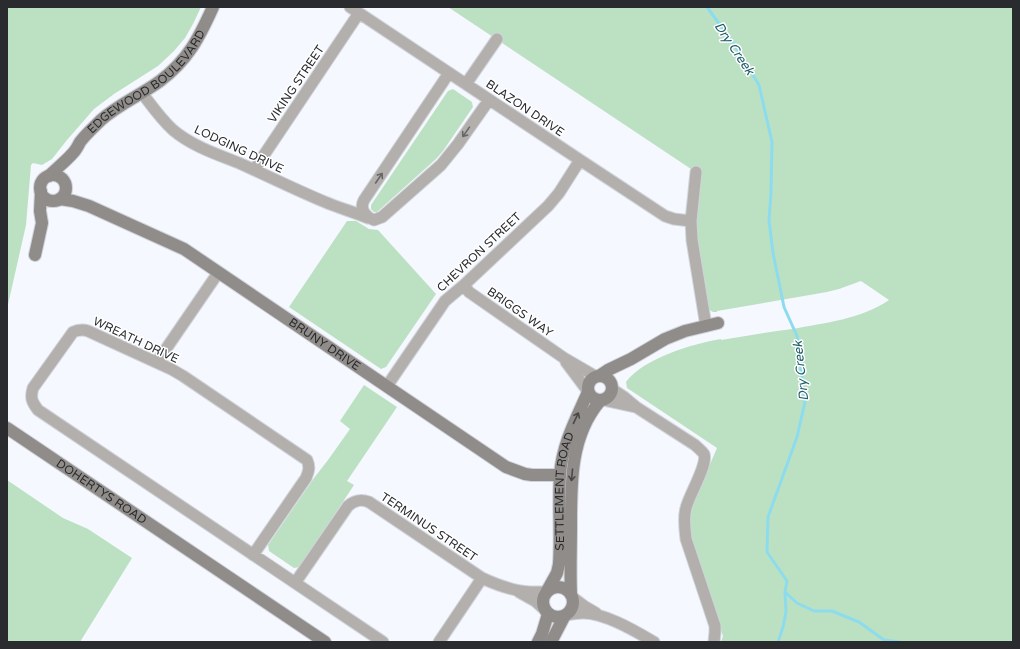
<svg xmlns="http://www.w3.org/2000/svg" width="1020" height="649" font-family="'Varela Round',sans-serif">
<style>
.green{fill:#bce1c2}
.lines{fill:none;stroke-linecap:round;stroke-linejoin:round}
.stream{stroke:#8ddcee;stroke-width:3}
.street-casing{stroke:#d0d3d9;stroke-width:13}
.secondary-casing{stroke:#d0d3d9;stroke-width:14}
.street{stroke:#b2afad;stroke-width:11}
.secondary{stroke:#908c89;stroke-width:12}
.oneway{stroke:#676667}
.oneway2{stroke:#494849}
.labels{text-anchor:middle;stroke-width:3;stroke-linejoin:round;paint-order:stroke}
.street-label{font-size:12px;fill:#2a2b2e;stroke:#fff}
.water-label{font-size:13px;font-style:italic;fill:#1e5f6c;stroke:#fff}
</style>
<rect width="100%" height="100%" fill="#f5f8fe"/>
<!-- green -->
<path class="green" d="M 7,7 L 201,7 L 193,24 L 185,38 L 174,51 L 158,66 L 114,94 L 94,109 L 67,140 L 52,159 L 42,165 L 33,163 L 31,165 L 26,225 L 7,309 Z
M 448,7 L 1013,7 L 1013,642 L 721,642 L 723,636 L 690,536 L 689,516 L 692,506 L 717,448 L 627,388 L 626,382 C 644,358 692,344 721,339 L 721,340 C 745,336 768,332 792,329 C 825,323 861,319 889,300 L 861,281 L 839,289 L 827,292 L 717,311 L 717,312 L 713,312 L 708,309 L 697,246 L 696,216 L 700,175 Z
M 453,89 L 472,102 L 473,107 L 443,151 L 436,159 L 377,212 L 374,212 L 371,209 L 371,205 L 448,91 Z
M 347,221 L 356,221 L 369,229 L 378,230 L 436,294 L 386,367 L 381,369 L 289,307 Z
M 364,385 L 397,407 L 347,481 L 354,485 L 300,567 L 294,568 L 269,551 L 268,545 L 314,478 L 328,460 L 350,429 L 340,421 Z
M 7,480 L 63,518 L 88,529 L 132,558 L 80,642 L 7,642 Z"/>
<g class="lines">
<!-- stream -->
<path class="stream" d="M 707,7 L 736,47 L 759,85 L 772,142 L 771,193 L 769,220 L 773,253 L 784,307 L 797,336 L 805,402 L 797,437 L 768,517 L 767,552 L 787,581 L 785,592 L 797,603 L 814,611 L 832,611 L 859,622 L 884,640 L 900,642
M 778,642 L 783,627 L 786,612 L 785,592"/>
<!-- street casing -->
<g class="street-casing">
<path id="street" d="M 350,7 L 580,160 L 665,216 L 674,219 L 691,221
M 449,73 L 364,200 C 359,209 366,217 374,220 L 382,217 L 441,165 L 458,144 L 489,100
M 466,84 L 497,39
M 142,93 C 152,106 161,119 173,130 C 192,146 216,154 239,163 C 268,176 296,190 325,202 C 339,208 354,212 368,218
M 254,170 L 359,13
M 696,172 L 691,221 L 692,240 L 706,326
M 464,285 L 469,292 L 564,358 L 595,376
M 157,362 L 218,273
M 566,362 L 587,390
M 387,386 L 445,301 L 464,285 L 548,206 L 559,193 L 580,160
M 612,389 L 624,397 L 636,407 L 695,445 C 698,448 702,451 704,454 C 708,465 689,495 686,508 C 683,518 685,528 686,539 L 715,626 L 715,632 L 714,642
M 603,400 L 635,407
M 253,555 L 306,478 C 309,471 310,467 307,460 L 183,376 L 171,369 L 88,331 C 82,329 78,330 73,332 L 33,388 C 30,398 32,402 38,410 L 383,642
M 295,583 L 348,506 C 355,500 361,499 369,502 L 482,578 C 497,585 514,591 530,592 C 536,592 541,592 546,592
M 519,592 L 535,601 L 545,610
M 572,597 L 584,606 L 596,613
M 567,615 C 572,614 577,613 583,613 C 605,613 635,631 654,642
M 439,642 L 482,578"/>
</g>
<!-- secondary casing -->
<g class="secondary-casing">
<g id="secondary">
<circle cx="53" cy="188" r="13"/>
<path id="s1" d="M 49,176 C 57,168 66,161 73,153 C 76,150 78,146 80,142 C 86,134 94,127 101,120 C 119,104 141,95 160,81 C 188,60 199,38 213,7"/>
<path id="s2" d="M 60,199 L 73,201 L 89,206 L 184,249 L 506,467 L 525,474 L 532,475 L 560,475"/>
<path d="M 35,255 L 42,223 L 40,211 L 41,191"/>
<circle cx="600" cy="388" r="12"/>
<path d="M 599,376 L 608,370 L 631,359 L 665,339 L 685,331 L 718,323"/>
<path id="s3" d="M 7,428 L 325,642"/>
<circle cx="558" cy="602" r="15"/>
<path id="s4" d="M 547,591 L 557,573 L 559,564 C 561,535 558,504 560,475 C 562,445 576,419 588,392"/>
<path d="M 571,594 C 570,572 571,549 571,527 C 571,483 570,436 600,401"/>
<path d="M 538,642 L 542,634 L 548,614"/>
<path d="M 551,642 L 564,617"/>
</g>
</g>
<!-- street -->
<use href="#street" class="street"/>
<!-- secondary -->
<use href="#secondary" class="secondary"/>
</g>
<!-- one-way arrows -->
<defs><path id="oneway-shaft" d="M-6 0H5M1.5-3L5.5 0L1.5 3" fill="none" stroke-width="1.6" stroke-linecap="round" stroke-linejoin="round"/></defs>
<g class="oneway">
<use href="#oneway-shaft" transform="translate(466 132) rotate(125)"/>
<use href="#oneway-shaft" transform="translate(379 178) rotate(-56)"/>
</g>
<g class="oneway2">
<use href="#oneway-shaft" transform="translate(576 418) rotate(-65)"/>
<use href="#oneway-shaft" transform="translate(572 475) rotate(95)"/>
</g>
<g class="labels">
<!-- street labels -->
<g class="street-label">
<text dy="4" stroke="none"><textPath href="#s1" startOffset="137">EDGEWOOD BOULEVARD</textPath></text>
<text transform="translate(296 84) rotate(-56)" y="4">VIKING STREET</text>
<text transform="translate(525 108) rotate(34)" y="4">BLAZON DRIVE</text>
<text transform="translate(239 149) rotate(25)" y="4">LODGING DRIVE</text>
<text transform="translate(479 252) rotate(-43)" y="4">CHEVRON STREET</text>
<text transform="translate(520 312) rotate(35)" y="4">BRIGGS WAY</text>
<text transform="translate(136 340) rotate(25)" y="4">WREATH DRIVE</text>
<text dy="4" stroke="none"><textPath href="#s2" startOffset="304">BRUNY DRIVE</textPath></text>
<text dy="4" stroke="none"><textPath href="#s4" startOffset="103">SETTLEMENT ROAD</textPath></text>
<text dy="4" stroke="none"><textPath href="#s3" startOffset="114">DOHERTYS ROAD</textPath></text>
<text transform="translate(429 527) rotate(34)" y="4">TERMINUS STREET</text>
</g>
<!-- water labels -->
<g class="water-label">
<text transform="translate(735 48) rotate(56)" y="5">Dry Creek</text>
<text transform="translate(800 371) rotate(-96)" y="5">Dry Creek</text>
</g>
</g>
<!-- border -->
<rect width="1020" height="649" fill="none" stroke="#2a2b2e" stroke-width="16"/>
</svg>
